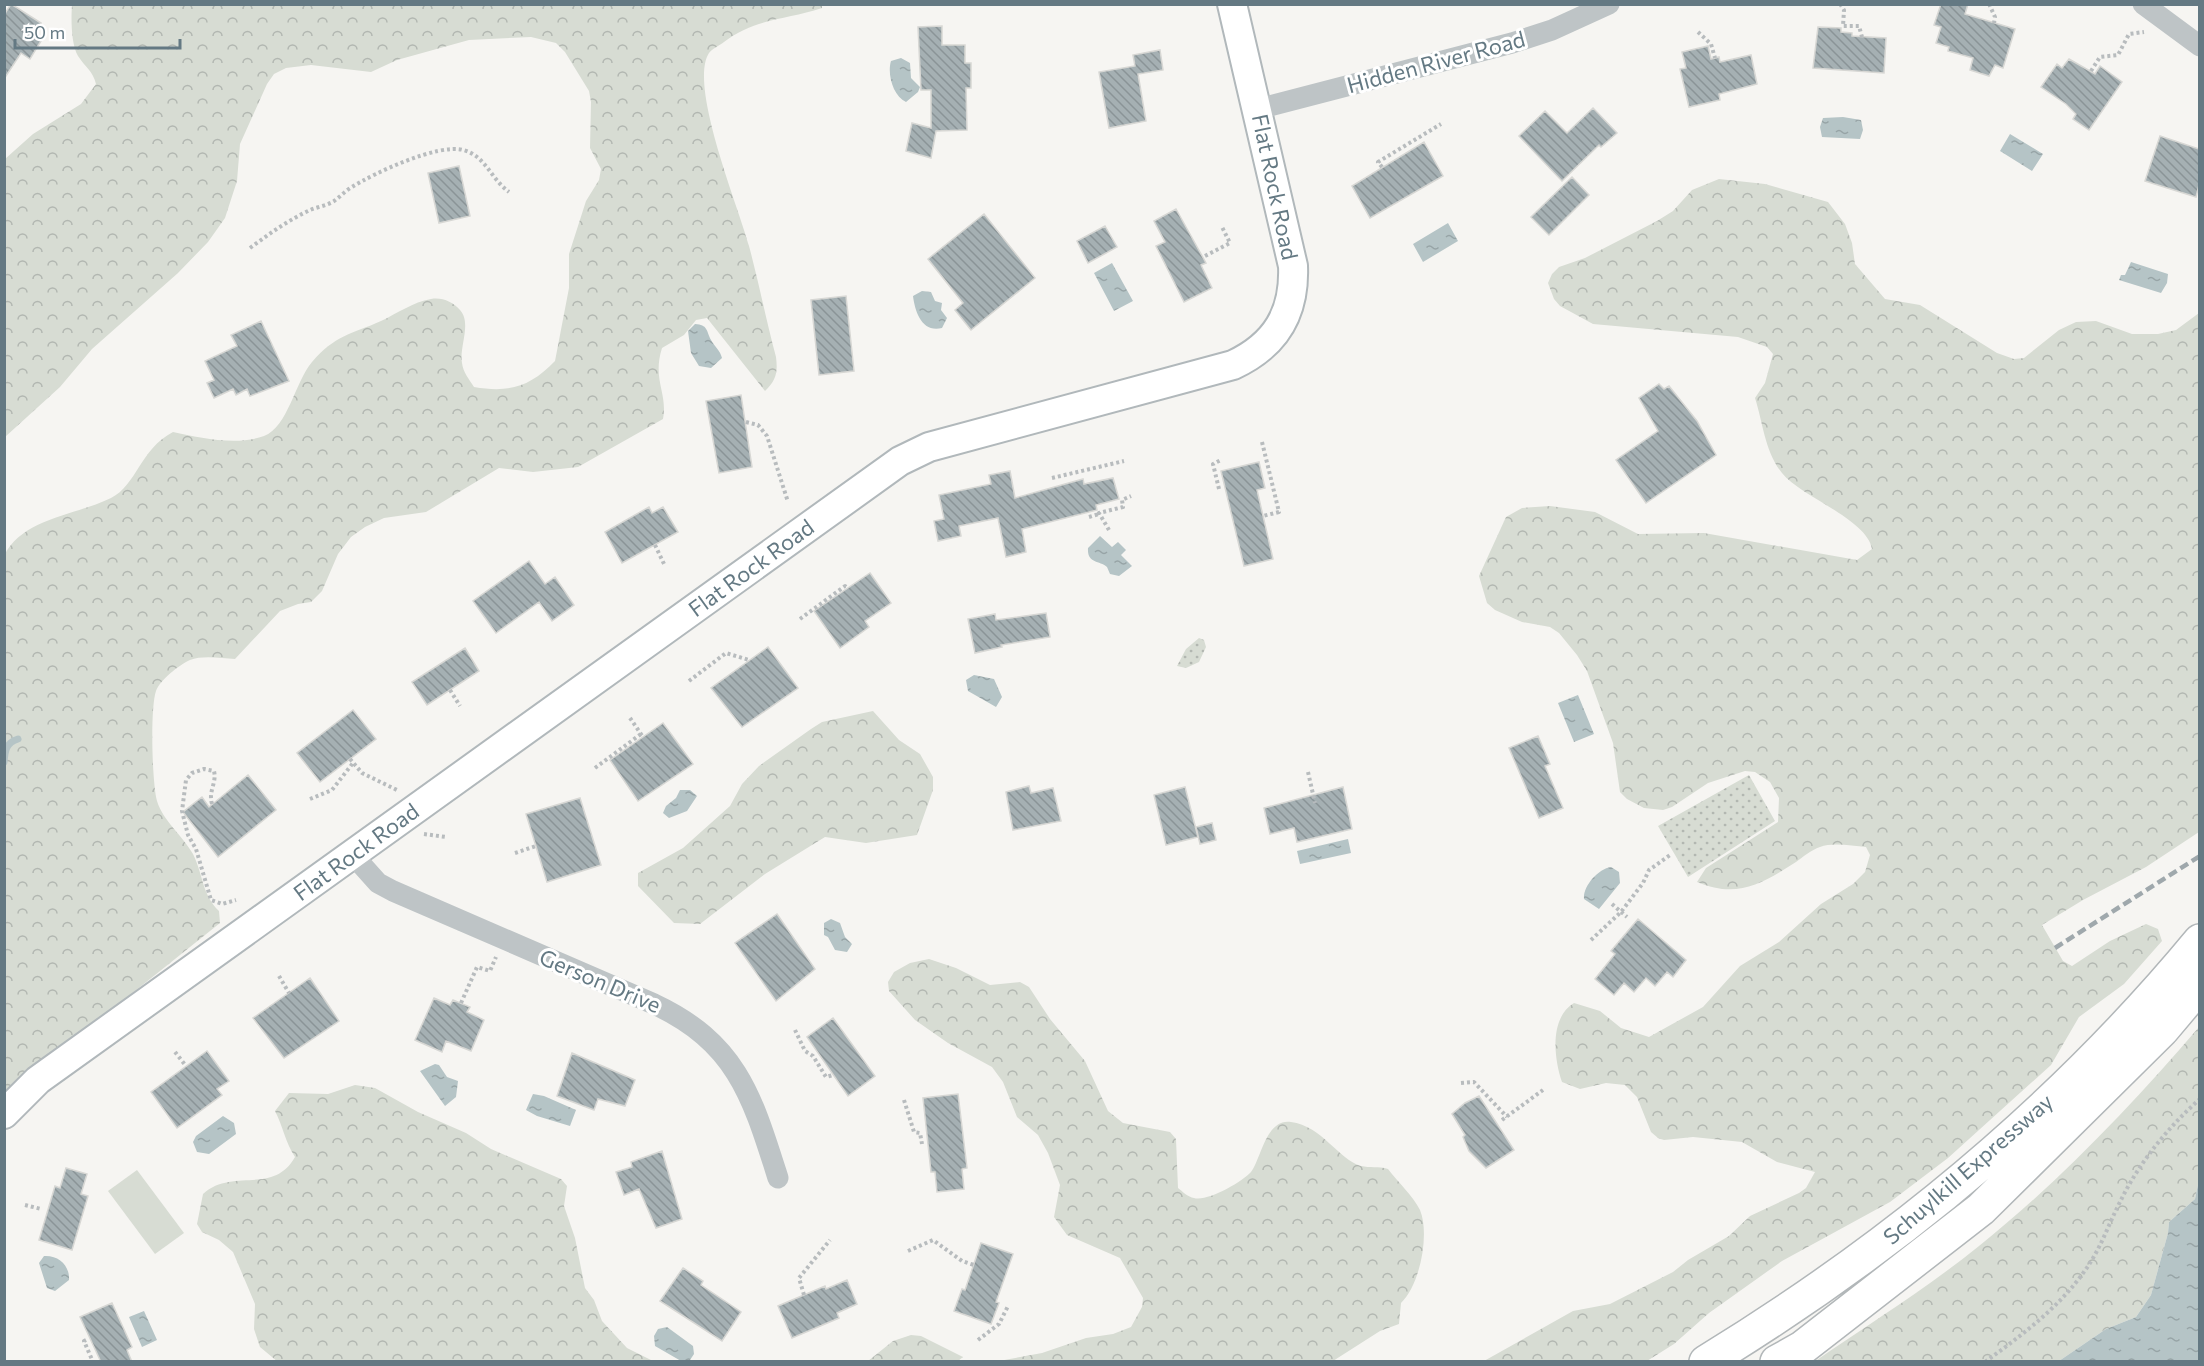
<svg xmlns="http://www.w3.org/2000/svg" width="2204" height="1366" font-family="Commissioner,sans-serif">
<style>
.grass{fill:url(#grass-dots)}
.forest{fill:url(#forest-crowns)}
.pitch{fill:#d7dcd3}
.water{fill:url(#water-ripples)}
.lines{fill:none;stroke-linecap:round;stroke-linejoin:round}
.stream{stroke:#b5c4c6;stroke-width:7}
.building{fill:url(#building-back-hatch);stroke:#d7d7d4;stroke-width:1.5}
.secondary-casing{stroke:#b1b8bb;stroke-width:32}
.highway-casing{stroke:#b2b7b9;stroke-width:36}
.path{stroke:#b8bcbe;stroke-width:4;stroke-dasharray:3 3;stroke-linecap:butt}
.street{stroke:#bec4c6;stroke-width:21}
.secondary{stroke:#fff;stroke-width:28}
.highway{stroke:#fff;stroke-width:33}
.rail{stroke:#9fa8ac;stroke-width:4.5;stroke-dasharray:9 4.5;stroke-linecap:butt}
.labels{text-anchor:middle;stroke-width:6;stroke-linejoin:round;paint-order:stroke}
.street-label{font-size:22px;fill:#647983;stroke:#fff}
</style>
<defs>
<pattern id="grass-dots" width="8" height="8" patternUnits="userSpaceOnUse" patternTransform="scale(1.5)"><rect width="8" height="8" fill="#d7dcd3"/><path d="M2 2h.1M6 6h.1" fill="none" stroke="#b2b7b1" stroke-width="1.8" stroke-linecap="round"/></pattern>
<pattern id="forest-crowns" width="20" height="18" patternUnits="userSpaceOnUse" patternTransform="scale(1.5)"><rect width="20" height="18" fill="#d7dcd3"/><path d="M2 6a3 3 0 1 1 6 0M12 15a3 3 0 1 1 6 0" fill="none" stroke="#b2b7b1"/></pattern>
<pattern id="water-ripples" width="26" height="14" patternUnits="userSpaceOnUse" patternTransform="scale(1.5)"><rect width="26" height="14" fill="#b5c4c6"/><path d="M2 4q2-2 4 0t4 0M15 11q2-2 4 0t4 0" fill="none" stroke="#97a4a6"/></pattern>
<pattern id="building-back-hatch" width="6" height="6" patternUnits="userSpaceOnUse" patternTransform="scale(1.5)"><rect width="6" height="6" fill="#a5b0b3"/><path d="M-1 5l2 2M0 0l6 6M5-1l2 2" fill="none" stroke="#8a9497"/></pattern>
</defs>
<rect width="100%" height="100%" fill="#f6f5f2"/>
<!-- grass -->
<path class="grass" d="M 1199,638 L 1204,640 L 1206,647 L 1199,662 L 1186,668 L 1177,666 L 1186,649 Z
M 1749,775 L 1775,821 L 1688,877 L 1658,826 Z"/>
<!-- forest -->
<path class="forest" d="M 72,5 L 822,5 L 822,8 C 786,20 755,18 724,42 C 720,45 712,49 709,53 C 688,85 739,208 749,246 C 759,283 766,320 776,357 C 778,373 776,380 765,391 L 707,318 L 696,320 L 684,335 L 662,348 C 652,380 668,393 663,419 L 578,467 L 533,472 L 499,468 L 426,512 L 384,518 L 365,527 L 351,537 L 338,554 L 322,591 L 311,602 L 298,604 L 280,611 L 235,659 C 221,658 202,655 190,660 C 179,665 160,680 156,691 C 150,708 152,783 157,801 C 163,821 183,836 193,854 C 203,874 202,895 219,911 L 220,923 L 5,1095 L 4,556 C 22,518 77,515 111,498 C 137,485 140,449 173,432 C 200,438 237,446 264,436 C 288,427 295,382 312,362 C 335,335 352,334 381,321 C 398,313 413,302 431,299 C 442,297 453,302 460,310 C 472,323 459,347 462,363 C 463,372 469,379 474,387 C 509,393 530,387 555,361 L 569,288 L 569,254 L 586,201 L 599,180 L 601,169 L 590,148 L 591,102 L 589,91 L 565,52 L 556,43 L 531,37 L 469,40 L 397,60 L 371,72 L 311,65 L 286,68 L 274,74 L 267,84 L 240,144 L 237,181 L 225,218 L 208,242 L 178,273 L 92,349 L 60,387 L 5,437 L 5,159 L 33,134 L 81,104 L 96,84 C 93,71 85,67 78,56 C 71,44 71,19 72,5 Z
M 1719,179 L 1765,184 L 1828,202 L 1845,224 L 1852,243 L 1855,264 L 1885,299 L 1920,305 L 1997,353 L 2014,359 L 2024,358 L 2059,330 L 2076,322 L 2096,321 L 2132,334 L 2158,334 L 2176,330 L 2199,313 L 2199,832 L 2146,867 L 2083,900 L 2042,925 L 2063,961 L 2072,966 L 2110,941 L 2146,924 L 2158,929 L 2162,941 L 2124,984 L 2079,1017 L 2051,1065 L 1948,1158 L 1890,1202 L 1782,1261 L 1709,1313 L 1674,1344 L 1647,1361 L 1484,1361 L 1573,1311 L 1610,1304 L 1673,1272 L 1688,1260 L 1729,1236 L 1750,1216 L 1799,1193 L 1806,1188 L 1815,1172 L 1777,1162 L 1742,1142 L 1693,1137 L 1664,1140 L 1658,1138 L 1651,1132 L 1637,1097 L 1625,1085 L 1606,1083 L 1580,1089 L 1562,1082 C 1554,1059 1549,1018 1574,1003 L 1600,1011 L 1621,1028 L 1649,1037 L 1703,1007 L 1740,966 L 1779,942 L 1821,904 L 1853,884 L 1865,872 L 1870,855 L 1866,847 C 1852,846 1833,842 1820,847 C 1811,850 1803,857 1796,862 C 1762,884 1737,899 1697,882 L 1706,868 L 1778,822 L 1779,798 L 1770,782 L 1755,772 L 1745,771 L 1708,783 L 1672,807 L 1663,810 L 1644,808 L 1627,799 L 1620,792 L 1613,743 L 1587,671 L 1577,655 L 1559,633 L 1550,627 L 1522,622 L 1495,610 L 1487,603 L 1479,576 L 1506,517 L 1522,508 L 1550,506 L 1595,512 L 1638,534 L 1704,533 L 1857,560 L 1872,549 C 1867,519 1801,497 1782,473 C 1765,452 1763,423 1755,398 L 1765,383 L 1773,354 L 1767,347 L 1738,337 L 1593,324 L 1560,306 L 1554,299 L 1548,283 L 1552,274 L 1559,267 L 1585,258 L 1657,221 L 1673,211 L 1692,190 Z
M 873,711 L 899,740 L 920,754 L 933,777 L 933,790 L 917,835 L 866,843 L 825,837 L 765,874 L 700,924 L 674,923 L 638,886 L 638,873 L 683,848 L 730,806 L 742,784 L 759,766 L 811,729 L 822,722 Z
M 929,959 L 956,968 L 990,985 L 1020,982 L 1029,987 L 1050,1019 L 1085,1061 L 1108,1111 L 1123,1123 L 1170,1132 L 1176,1139 L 1178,1188 C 1183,1192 1188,1197 1194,1198 C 1207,1202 1242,1182 1251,1172 C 1261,1159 1266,1118 1291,1122 C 1322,1126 1338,1159 1361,1166 C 1370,1168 1378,1166 1388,1169 C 1398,1182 1413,1196 1420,1210 C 1430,1234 1420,1285 1401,1303 L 1399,1324 L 1380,1331 L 1333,1361 L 999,1361 L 1042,1353 L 1086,1338 L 1113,1334 L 1131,1327 L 1142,1307 L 1143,1298 L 1120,1258 L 1067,1235 L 1054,1217 L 1060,1185 L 1048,1153 L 1038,1135 L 1017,1117 L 1003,1082 L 992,1067 L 948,1043 L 915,1020 L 889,991 L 888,982 L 894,972 L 910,963 Z
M 2199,1027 L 2199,1180 L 2195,1199 L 2169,1222 L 2168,1233 L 2151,1295 L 2136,1317 L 2106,1329 L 2059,1361 L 1814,1362 C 1869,1324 1927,1288 1979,1246 C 2060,1181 2132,1105 2199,1027 Z
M 355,1085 L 375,1088 L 418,1112 L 466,1133 L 491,1149 L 561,1179 L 567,1186 L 564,1206 L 575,1238 L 585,1288 L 594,1300 L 602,1321 L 627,1348 L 653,1361 L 278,1362 L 260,1347 L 254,1329 L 255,1304 L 233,1252 L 219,1240 L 202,1232 L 197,1224 L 203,1194 C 232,1167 273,1196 295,1157 C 285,1142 283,1126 275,1111 L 289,1093 L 328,1094 Z
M 911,1335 L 921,1336 L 963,1357 L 958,1361 L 868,1361 L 893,1341 Z"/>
<!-- pitch -->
<path class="pitch" d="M 137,1170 L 184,1233 L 155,1254 L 108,1191 Z"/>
<!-- water -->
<path class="water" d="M 901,58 L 910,63 L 911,78 L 920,87 L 918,92 L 906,102 C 893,96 887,74 891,61 Z
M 1843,117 L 1861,120 L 1863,130 L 1860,139 L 1822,137 L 1820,127 L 1823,118 Z
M 2010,134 L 2043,154 L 2032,171 L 2000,151 Z
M 1448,223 L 1458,241 L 1423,262 L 1413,244 Z
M 2131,262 L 2168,274 L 2167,283 L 2161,293 L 2119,280 L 2121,275 L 2125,275 Z
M 1112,263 L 1133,301 L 1114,311 L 1094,273 Z
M 922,291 L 931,292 L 935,301 L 942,303 L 941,310 L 947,318 L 942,328 C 922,333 915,312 913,296 Z
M 695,324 C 708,325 706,330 711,340 C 715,347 720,350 722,358 L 711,368 L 699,366 L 691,353 L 688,331 Z
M 1100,536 L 1112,547 L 1118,542 L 1126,550 L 1121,555 L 1132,566 L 1119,576 L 1110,574 L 1107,567 C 1099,560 1087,564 1088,548 Z
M 974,675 L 994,679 L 1002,697 L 996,707 L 968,691 L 966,680 Z
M 1578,695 L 1594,734 L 1574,742 L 1558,703 Z
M 680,790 L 690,790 L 697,796 L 687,811 L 669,818 L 663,813 L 666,806 L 676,798 Z
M 1348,839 L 1351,853 L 1300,864 L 1297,851 Z
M 1611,867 L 1619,872 L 1620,883 L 1599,909 L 1584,899 C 1583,886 1598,869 1611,867 Z
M 831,919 L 840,923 L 845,937 L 852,944 L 847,952 L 835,950 L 828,937 L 824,935 L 824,923 Z
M 435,1064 L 439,1065 L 447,1077 L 458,1081 L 456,1097 L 445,1106 L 420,1071 Z
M 533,1094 L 544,1096 L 576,1110 L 570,1126 L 537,1116 L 526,1110 Z
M 223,1116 L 234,1123 L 236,1134 L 209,1154 L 197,1152 L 193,1142 L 196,1136 Z
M 2199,1180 L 2199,1361 L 2059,1361 L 2106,1329 L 2136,1317 L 2151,1295 L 2168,1233 L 2169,1222 L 2195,1199 Z
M 44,1256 C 59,1255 70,1266 69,1280 L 55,1291 L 47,1288 L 39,1263 Z
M 144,1311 L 157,1340 L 142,1347 L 129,1317 Z
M 667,1327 L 693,1346 L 694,1354 L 690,1360 L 681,1361 L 655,1346 L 654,1336 L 658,1329 Z"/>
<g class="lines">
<!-- stream -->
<path class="stream" d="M 4,762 C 5,750 6,743 18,739"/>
</g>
<!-- building -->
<path class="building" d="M 11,4 L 41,23 L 32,36 L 41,41 L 30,59 L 21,53 L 4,79 L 4,15 Z
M 1941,4 L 1968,4 L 1965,14 L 2015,29 L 2003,68 L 1995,65 L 1989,76 L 1970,70 L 1973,58 L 1948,51 L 1949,47 L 1936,43 L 1941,27 L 1934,25 Z
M 942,26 L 942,45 L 965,45 L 965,63 L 971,63 L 971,88 L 966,88 L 967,130 L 936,131 L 931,158 L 906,151 L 912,123 L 931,128 L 931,90 L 921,90 L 918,27 Z
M 1818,27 L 1841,28 L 1841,32 L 1852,33 L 1852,36 L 1886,38 L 1884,73 L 1813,68 Z
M 1708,46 L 1711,59 L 1719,57 L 1720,62 L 1751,55 L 1757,84 L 1719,94 L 1720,100 L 1689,107 L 1680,69 L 1686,68 L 1682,52 Z
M 1160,50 L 1163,70 L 1138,74 L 1146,121 L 1109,128 L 1099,72 L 1135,66 L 1133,55 Z
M 2069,59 L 2095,74 L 2100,66 L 2122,82 L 2089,130 L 2073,119 L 2076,114 L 2066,104 L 2041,87 L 2057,64 L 2062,68 Z
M 1593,108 L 1617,133 L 1601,147 L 1599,145 L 1562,181 L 1519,136 L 1545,111 L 1567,133 Z
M 2160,136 L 2199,149 L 2199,185 L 2196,197 L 2145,181 Z
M 1424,142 L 1443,176 L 1370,218 L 1352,186 Z
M 459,166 L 470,216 L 439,223 L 428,173 Z
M 1572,177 L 1589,195 L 1549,235 L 1531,217 Z
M 1176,209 L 1206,263 L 1201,265 L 1212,288 L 1184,302 L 1156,246 L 1165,242 L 1154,221 Z
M 984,214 L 1035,278 L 971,330 L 955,310 L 963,303 L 928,259 Z
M 1105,226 L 1117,247 L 1088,263 L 1077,241 Z
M 846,296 L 854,371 L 819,375 L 811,300 Z
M 261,321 L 289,381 L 250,396 L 247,389 L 236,395 L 233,389 L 214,398 L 207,383 L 214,380 L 205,361 L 237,346 L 231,335 Z
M 1659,384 L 1664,389 L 1669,386 L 1697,421 L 1716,455 L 1646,503 L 1616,460 L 1658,431 L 1639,398 Z
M 741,395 L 752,467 L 719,473 L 706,401 Z
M 1259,462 L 1265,488 L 1257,490 L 1273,559 L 1244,566 L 1221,471 Z
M 1010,471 L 1015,498 L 1083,479 L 1084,484 L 1113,478 L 1119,499 L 1096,505 L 1097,510 L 1022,529 L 1026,552 L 1006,557 L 998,518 L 959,526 L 961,536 L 938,541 L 934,521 L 944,519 L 939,495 L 991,484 L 989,475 Z
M 649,507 L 652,513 L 663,507 L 678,532 L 622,563 L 605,532 Z
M 529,561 L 545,584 L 555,577 L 574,605 L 552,621 L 539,602 L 496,633 L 473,601 Z
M 870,573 L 891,603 L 865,621 L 869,627 L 840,648 L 814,611 Z
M 1046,613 L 1050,637 L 1001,645 L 1002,647 L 975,653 L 968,619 L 995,614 L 996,620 Z
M 768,647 L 798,688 L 742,727 L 711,688 Z
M 465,648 L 479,671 L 427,705 L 412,682 Z
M 353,710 L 376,739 L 320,782 L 297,753 Z
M 663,723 L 693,764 L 638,801 L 610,760 Z
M 1538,736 L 1550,764 L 1545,766 L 1563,808 L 1539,818 L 1509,748 Z
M 248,775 L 276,810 L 218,857 L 183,812 L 202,797 L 209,807 Z
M 1029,786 L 1031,793 L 1053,788 L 1061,821 L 1013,830 L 1006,792 Z
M 1185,787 L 1198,837 L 1166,845 L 1154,795 Z
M 1343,787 L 1352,829 L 1297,842 L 1294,828 L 1270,834 L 1264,808 Z
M 580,798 L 601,865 L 547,882 L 526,814 Z
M 1212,823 L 1216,840 L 1200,844 L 1196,827 Z
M 777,914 L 815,969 L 776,1001 L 735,943 Z
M 1638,919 L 1686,960 L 1673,977 L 1667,972 L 1655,986 L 1646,978 L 1634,992 L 1624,983 L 1614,995 L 1595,979 L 1615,954 L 1611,951 Z
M 310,978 L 339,1021 L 284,1058 L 253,1018 Z
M 434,998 L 450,1005 L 453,1000 L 470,1007 L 467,1012 L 484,1020 L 471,1051 L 446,1041 L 442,1052 L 415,1040 Z
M 833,1018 L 875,1076 L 848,1096 L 807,1037 Z
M 207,1051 L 229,1081 L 217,1089 L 222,1095 L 177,1128 L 151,1092 Z
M 572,1053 L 635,1080 L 625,1106 L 598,1099 L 594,1110 L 557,1096 Z
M 958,1094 L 967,1168 L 962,1169 L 964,1189 L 937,1192 L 935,1172 L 931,1172 L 923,1098 Z
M 1479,1096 L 1514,1150 L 1486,1168 L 1469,1151 L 1463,1137 L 1465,1135 L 1452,1114 L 1465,1103 Z
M 662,1151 L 682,1219 L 656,1228 L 639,1189 L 624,1195 L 616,1172 L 632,1167 L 631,1162 Z
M 66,1168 L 87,1174 L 81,1194 L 88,1196 L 72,1250 L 39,1240 L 55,1186 L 60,1188 Z
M 981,1243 L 1013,1254 L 996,1302 L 999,1303 L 991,1324 L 954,1311 L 962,1289 L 965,1290 Z
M 683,1268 L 703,1281 L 701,1285 L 741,1312 L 722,1341 L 660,1301 Z
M 847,1280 L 857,1304 L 837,1313 L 839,1318 L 792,1338 L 778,1306 L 825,1286 L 826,1289 Z
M 112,1303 L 132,1347 L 127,1350 L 132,1362 L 101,1362 L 80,1317 Z"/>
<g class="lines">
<!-- secondary casing -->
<g class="secondary-casing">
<path id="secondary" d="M 4,1114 L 38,1080 L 900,461 L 929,447 L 1233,365 C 1276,345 1295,313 1293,266 L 1232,4"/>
</g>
<!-- highway casing -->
<g class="highway-casing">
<path id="highway" d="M 1706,1362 C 1891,1249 2061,1109 2200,941
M 1777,1362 L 1802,1348 L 1981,1209 L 2162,1030 L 2200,985"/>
</g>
<!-- path -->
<path class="path" d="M 1840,4 L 1844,10 L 1843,26 L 1859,26 L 1862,37
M 1989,4 L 1995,17 L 1994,23
M 1698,32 L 1711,44 L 1715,58
M 2091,71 L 2100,57 L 2118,55 L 2129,34 L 2144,32
M 1382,167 L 1378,162 L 1441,124
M 250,248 C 269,234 287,221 308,211 C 316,207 326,206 334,201 C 340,197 345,191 352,187 C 374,173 439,143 463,150 C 486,156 490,178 509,192
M 1205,256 L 1230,243 L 1222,227
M 746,422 L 758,425 L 767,436 L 788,502
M 1262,442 L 1279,512 L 1263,516
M 1052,478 L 1124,461
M 1219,489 L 1213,464 L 1221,460
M 1089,517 L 1099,514
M 1109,530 L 1099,513 L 1123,507 L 1122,500 L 1131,496
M 655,545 L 664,564
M 800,619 L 845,586 L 847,588
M 689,681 L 726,653 L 749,660
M 450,690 L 460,706
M 630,718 L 643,737
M 350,759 L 362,773 L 399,791
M 595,768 L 641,734
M 1308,772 L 1315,803
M 310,799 L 332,790 L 353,763
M 212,804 C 208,791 217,783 214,771 L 204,769 L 192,773 L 186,780 L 182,811 L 188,835 L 196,849 L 211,900 L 222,904 L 236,900
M 424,834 L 446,837
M 515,853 L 536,846
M 1612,904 L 1627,917
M 1591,940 L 1621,912 L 1643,883 L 1649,870 L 1670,855
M 279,976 L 289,993
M 461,1003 L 477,967 L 490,971 L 496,957
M 795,1030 L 805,1051 L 813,1056 L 826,1077 L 833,1075
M 175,1052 L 186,1066
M 1461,1083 L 1474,1082 L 1507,1117
M 904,1100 L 914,1132 L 920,1133 L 922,1144
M 1502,1120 L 1543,1090
M 25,1205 L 41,1209
M 908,1251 L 933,1240 L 962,1261 L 974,1265
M 804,1295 L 799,1278 L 830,1240
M 86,1340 L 84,1341 L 93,1362
M 978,1340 L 999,1324 L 1008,1306
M 1985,1362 C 2022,1335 2060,1307 2086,1269 C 2101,1248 2109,1223 2121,1200 C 2139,1163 2169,1126 2200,1099"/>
<!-- street -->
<path class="street" d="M 2143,4 L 2200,46
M 1258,109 L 1512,43 L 1552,30 L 1609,4
M 352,854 L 378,883 L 393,891 L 654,1004 C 737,1043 752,1096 778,1178"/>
<!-- secondary -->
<use href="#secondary" class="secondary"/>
<!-- highway -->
<use href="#highway" class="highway"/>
<!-- rail -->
<path class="rail" d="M 2055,948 L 2200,856"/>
</g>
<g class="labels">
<!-- street labels -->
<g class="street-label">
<text transform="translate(1436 62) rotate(-15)" y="8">Hidden River Road</text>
<text transform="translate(1275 187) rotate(78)" y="8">Flat Rock Road</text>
<text transform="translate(751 568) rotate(-36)" y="8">Flat Rock Road</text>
<text transform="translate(356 852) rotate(-36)" y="8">Flat Rock Road</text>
<text transform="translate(600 981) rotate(23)" y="8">Gerson Drive</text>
<text transform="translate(1968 1169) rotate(-41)" y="8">Schuylkill Expressway</text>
</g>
</g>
<!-- border -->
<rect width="2204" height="1366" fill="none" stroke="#647983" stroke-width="12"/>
<!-- scale -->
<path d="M15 39v9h165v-9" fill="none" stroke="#647983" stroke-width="3"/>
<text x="24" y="39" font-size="18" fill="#647983" stroke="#ffffff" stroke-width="4.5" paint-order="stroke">50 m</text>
</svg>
